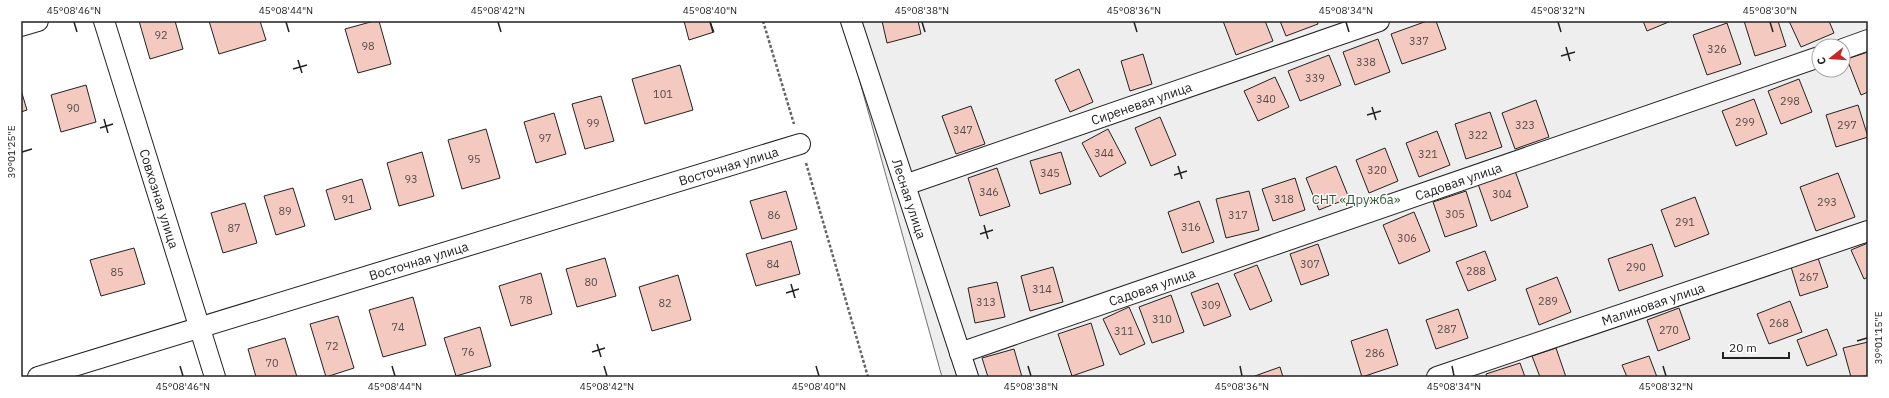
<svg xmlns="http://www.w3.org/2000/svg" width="1889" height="398" font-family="'IBM Plex Sans',sans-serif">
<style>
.green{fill:#eee;stroke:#6f6f6f;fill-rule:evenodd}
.building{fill:#f3c9c0;stroke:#222}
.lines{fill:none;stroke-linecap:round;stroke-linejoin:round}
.street-casing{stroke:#222;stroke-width:22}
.path{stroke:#646464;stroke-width:2.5;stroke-dasharray:3 2;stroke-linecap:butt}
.street{stroke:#fff;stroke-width:20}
.ticks{fill:none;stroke:#222;stroke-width:1.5}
.labels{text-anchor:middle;stroke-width:3;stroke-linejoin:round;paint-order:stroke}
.number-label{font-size:11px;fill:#564c4a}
.street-label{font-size:13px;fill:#222;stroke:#fff}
.park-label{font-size:13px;fill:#2f5e38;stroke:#fff}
.neatline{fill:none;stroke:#222;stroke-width:1.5}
.ticks-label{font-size:10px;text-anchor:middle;fill:#222}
</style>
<rect width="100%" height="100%" fill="#fff"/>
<!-- green -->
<path class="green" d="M 843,21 L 1868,21 L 1868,377 L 942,377 ZM 1819,46 L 1843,46 L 1843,70 L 1819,70 Z"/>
<!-- building -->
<path class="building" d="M 139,21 L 175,21 L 183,49 L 150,59 Z
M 209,21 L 260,21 L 266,40 L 219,54 Z
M 374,21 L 379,21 L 391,64 L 358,73 L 345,29 Z
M 684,21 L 710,21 L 714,32 L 689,40 Z
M 882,21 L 918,21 L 921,34 L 887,43 Z
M 1223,21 L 1265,21 L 1273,41 L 1236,55 Z
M 1280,21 L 1317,21 L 1318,24 L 1286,36 Z
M 1427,21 L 1436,21 L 1446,49 L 1402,64 L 1391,34 Z
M 1643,21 L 1671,21 L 1647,31 Z
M 1744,21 L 1778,21 L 1786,46 L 1755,56 Z
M 1789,21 L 1829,21 L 1834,33 L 1801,47 Z
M 1727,23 L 1741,64 L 1707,75 L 1693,35 Z
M 1378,39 L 1390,72 L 1355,85 L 1343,52 Z
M 1868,52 L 1868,92 L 1861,95 L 1847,59 Z
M 1143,54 L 1152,84 L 1130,91 L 1121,61 Z
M 1329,55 L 1341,85 L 1300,101 L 1288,71 Z
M 680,65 L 693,110 L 645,124 L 632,79 Z
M 1079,69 L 1093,102 L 1070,112 L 1055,80 Z
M 1275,77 L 1289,107 L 1258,121 L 1244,91 Z
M 1799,79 L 1812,112 L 1781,124 L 1768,91 Z
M 86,85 L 96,122 L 61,132 L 51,95 Z
M 21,90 L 27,110 L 21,112 Z
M 601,96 L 614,141 L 585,149 L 572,104 Z
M 1754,99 L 1767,134 L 1736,146 L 1722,111 Z
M 1536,100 L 1549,137 L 1515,149 L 1502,113 Z
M 1858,105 L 1868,137 L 1836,147 L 1826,115 Z
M 971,106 L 985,144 L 956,154 L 942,116 Z
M 1490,112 L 1502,147 L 1466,159 L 1455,124 Z
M 554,113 L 566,154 L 536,163 L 524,122 Z
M 1160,117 L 1176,155 L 1151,166 L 1135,128 Z
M 486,129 L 500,178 L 462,189 L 448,140 Z
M 1108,129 L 1126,163 L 1100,177 L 1082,143 Z
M 1437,131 L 1450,165 L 1419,177 L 1406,143 Z
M 1385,148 L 1398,181 L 1369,193 L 1356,160 Z
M 422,152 L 434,196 L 399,206 L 387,163 Z
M 1061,152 L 1071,184 L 1040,194 L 1030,161 Z
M 1336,166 L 1349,198 L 1319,210 L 1306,178 Z
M 997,168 L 1010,206 L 980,216 L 968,178 Z
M 1514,168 L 1528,207 L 1491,221 L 1477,181 Z
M 1838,173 L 1855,217 L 1816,231 L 1800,187 Z
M 1295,178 L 1305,210 L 1273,221 L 1262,189 Z
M 362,179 L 371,209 L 335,220 L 326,190 Z
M 293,188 L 305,226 L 276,235 L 264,196 Z
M 786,191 L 797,229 L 762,239 L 750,201 Z
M 1249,191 L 1259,230 L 1226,238 L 1216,199 Z
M 1466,191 L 1477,226 L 1445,237 L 1433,202 Z
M 1695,197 L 1709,234 L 1675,247 L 1661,210 Z
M 1199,201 L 1214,242 L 1182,253 L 1168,212 Z
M 245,203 L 257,243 L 223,253 L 211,213 Z
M 1414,212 L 1430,251 L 1399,264 L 1383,225 Z
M 791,241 L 800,274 L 756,286 L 746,254 Z
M 1868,243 L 1868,277 L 1864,279 L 1851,250 Z
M 1318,244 L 1329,275 L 1301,285 L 1290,254 Z
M 1652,244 L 1663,276 L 1619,291 L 1608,259 Z
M 134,248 L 145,284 L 101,296 L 90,260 Z
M 1485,251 L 1496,280 L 1468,291 L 1456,262 Z
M 605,258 L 616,296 L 577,307 L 566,269 Z
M 1818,258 L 1828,287 L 1800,296 L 1791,267 Z
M 1257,265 L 1272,301 L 1250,310 L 1234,274 Z
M 1053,267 L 1063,302 L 1030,311 L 1021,276 Z
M 541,273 L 552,314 L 511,326 L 499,286 Z
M 678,275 L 691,320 L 652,331 L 639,287 Z
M 1557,277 L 1571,312 L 1539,325 L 1526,289 Z
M 997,282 L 1005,317 L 975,323 L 968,288 Z
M 1218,283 L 1231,316 L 1204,326 L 1191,293 Z
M 1171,295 L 1184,332 L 1152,343 L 1139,307 Z
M 413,297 L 426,345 L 383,357 L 369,310 Z
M 1790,301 L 1802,332 L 1769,344 L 1757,314 Z
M 1129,307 L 1145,344 L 1120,355 L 1103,319 Z
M 1679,308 L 1690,339 L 1658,351 L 1647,320 Z
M 1458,309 L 1468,338 L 1436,349 L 1426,320 Z
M 338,316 L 354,368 L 326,377 L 310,324 Z
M 1091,323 L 1104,365 L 1072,376 L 1058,334 Z
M 480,327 L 491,366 L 456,376 L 444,338 Z
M 1387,329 L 1398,365 L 1362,377 L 1351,341 Z
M 1827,329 L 1837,355 L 1807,366 L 1797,340 Z
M 285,338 L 297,377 L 256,377 L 248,349 Z
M 1868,342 L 1868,376 L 1851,377 L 1843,348 Z
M 1556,348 L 1566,377 L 1540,377 L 1532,356 Z
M 1014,349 L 1022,377 L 988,377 L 982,358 Z
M 1649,356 L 1657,377 L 1627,377 L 1622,365 Z
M 1520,363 L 1525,377 L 1487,377 L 1486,374 Z
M 1280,367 L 1283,377 L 1252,377 Z"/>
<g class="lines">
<!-- street casing -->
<g class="street-casing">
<g id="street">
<path id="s1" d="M 104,21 L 215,377"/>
<path id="s2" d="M 851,21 L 968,377"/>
<path d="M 21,26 L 38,21"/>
<path d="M 1843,49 L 1868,40"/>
<path id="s3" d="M 905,185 L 1379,21"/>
<path id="s4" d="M 960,353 L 1819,57"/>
<path id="s5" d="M 38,377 L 800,144"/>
<path id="s6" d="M 1437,377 L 1868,231"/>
</g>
</g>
<!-- path -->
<path class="path" d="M 763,21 L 794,124
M 806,163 L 868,377"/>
<!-- street -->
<use href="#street" class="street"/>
</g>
<!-- ticks -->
<path class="ticks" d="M 74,22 L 77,32M 286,22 L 289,32M 498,22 L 501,32M 710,22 L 713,32M 922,22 L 925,32M 1134,22 L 1137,32M 1346,22 L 1349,32M 1558,22 L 1561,32M 1770,22 L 1773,32M 1566,47 L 1570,61M 1561,56 L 1575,52M 298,60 L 302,73M 293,69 L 307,65M 1372,107 L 1376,120M 1367,115 L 1381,111M 104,119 L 108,133M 100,128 L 113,124M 22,152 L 32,149M 1178,166 L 1182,179M 1174,175 L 1187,171M 984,225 L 988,239M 980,234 L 993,230M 791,284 L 795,298M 786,293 L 799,289M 1857,341 L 1867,338M 597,344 L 601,357M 592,352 L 605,348M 180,366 L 183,376M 392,366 L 395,376M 604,366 L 607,376M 816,366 L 819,376M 1028,366 L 1031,376M 1240,366 L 1242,376M 1452,366 L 1454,376M 1663,366 L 1666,376"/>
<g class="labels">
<!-- number labels -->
<g class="number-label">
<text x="161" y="39">92</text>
<text x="1419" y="45">337</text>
<text x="368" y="50">98</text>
<text x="1717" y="53">326</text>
<text x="1366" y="66">338</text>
<text x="1315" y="82">339</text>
<text x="663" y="98">101</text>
<text x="1266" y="103">340</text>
<text x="1790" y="105">298</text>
<text x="73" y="112">90</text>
<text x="1745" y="126">299</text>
<text x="593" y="127">99</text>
<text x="1525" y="129">323</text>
<text x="1847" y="129">297</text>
<text x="963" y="134">347</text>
<text x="1478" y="139">322</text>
<text x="545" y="142">97</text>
<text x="1104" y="157">344</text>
<text x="1428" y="158">321</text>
<text x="474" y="163">95</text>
<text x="1377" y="174">320</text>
<text x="1050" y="177">345</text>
<text x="411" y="183">93</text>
<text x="989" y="196">346</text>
<text x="1502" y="198">304</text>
<text x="348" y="203">91</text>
<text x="1284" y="203">318</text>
<text x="1827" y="206">293</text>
<text x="285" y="215">89</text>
<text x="1455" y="218">305</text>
<text x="774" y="219">86</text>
<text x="1238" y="219">317</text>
<text x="1685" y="226">291</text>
<text x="1191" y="231">316</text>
<text x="234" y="232">87</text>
<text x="1407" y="242">306</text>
<text x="773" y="268">84</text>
<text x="1310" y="268">307</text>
<text x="1636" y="271">290</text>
<text x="1476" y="275">288</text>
<text x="117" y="276">85</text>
<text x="1809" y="281">267</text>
<text x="591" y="286">80</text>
<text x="1042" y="293">314</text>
<text x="526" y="304">78</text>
<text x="1548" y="305">289</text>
<text x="986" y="306">313</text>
<text x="665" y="307">82</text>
<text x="1211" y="309">309</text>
<text x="1162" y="323">310</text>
<text x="1779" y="327">268</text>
<text x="398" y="331">74</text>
<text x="1447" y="333">287</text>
<text x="1669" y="334">270</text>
<text x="1124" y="335">311</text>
<text x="332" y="350">72</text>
<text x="468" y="356">76</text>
<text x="1375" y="357">286</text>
<text x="272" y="367">70</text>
</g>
<!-- street labels -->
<g class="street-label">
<text dy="5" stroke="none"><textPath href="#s3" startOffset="250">Сиреневая улица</textPath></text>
<text dy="5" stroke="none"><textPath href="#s5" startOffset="722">Восточная улица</textPath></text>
<text dy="5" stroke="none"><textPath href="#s4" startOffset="527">Садовая улица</textPath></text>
<text dy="5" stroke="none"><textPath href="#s1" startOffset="186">Совхозная улица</textPath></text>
<text dy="5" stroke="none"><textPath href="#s2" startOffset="187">Лесная улица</textPath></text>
<text dy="5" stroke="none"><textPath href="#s5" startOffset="398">Восточная улица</textPath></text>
<text dy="5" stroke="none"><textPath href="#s4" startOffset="203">Садовая улица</textPath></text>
<text dy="5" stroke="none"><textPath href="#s6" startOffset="228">Малиновая улица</textPath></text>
</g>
<!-- park labels -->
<g class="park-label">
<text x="1356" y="204">СНТ «Дружба»</text>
</g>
</g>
<!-- border -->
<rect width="1889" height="398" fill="none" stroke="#ffffff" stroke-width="44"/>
<!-- north arrow -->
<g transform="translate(1831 58) rotate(253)"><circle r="19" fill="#ffffff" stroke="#a7a7a7"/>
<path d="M0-3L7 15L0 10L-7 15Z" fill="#c62828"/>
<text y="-6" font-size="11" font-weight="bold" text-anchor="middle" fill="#222222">С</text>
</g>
<!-- scale -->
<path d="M1723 352v6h66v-6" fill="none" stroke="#222222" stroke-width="2"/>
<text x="1729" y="352" font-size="12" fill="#222222" stroke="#ffffff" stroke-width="3" paint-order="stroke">20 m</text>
<rect x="22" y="22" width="1845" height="354" class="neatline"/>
<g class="ticks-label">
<text x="74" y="14">45°08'46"N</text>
<text x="286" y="14">45°08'44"N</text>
<text x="498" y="14">45°08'42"N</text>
<text x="710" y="14">45°08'40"N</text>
<text x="922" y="14">45°08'38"N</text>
<text x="1134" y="14">45°08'36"N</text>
<text x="1346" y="14">45°08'34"N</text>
<text x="1558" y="14">45°08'32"N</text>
<text x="1770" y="14">45°08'30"N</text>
<text transform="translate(11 152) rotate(-90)" y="4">39°01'25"E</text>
<text transform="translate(1878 338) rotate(-90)" y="4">39°01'15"E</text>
<text x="183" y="390">45°08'46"N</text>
<text x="395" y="390">45°08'44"N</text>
<text x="607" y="390">45°08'42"N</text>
<text x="819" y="390">45°08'40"N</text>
<text x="1031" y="390">45°08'38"N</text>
<text x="1242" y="390">45°08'36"N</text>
<text x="1454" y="390">45°08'34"N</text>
<text x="1666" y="390">45°08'32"N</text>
</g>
</svg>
